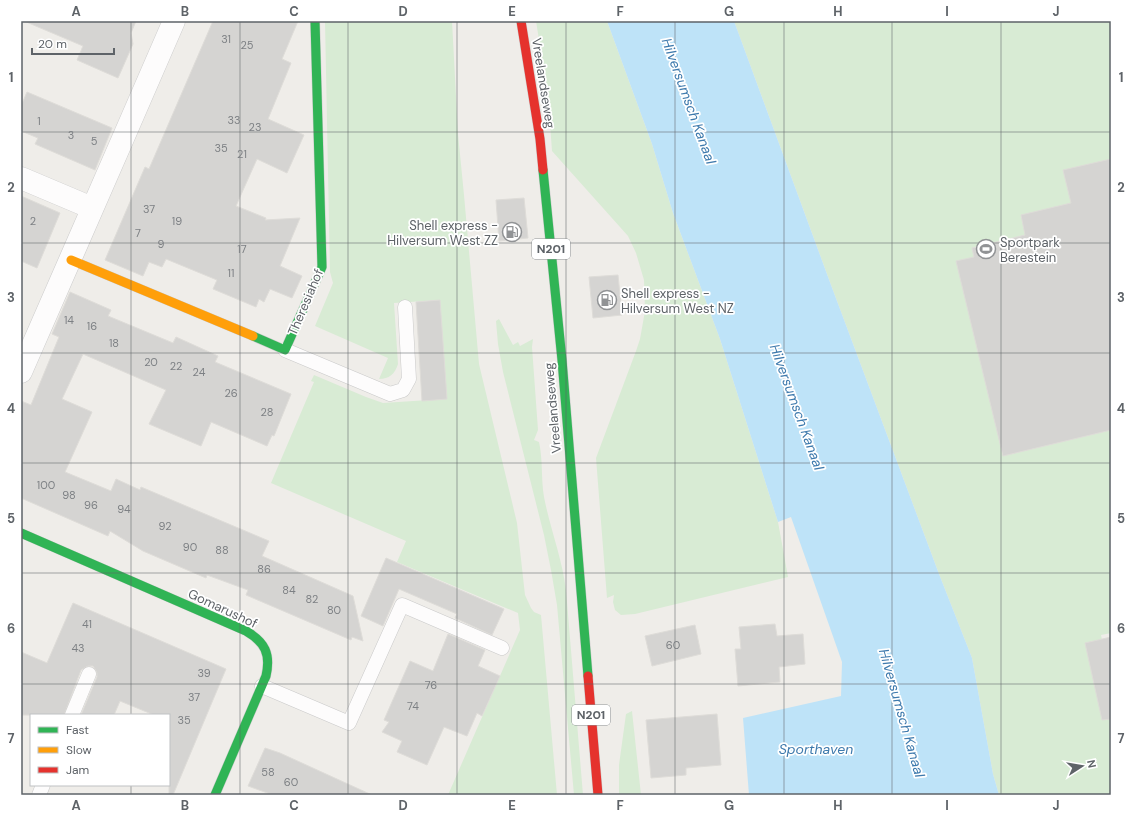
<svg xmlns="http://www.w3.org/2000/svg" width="1132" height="816" font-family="'DM Sans',sans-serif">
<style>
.green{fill:#d8ebd4}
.water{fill:#bee3f8}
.building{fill:#d5d4d2;stroke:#dedcd8}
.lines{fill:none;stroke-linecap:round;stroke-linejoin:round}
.lane-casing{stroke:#cacaca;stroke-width:15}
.street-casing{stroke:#cacaca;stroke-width:23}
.fast-casing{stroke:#cbcbcb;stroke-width:10}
.slow-casing{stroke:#cbcbcb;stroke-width:10}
.jam-casing{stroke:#cbcbcb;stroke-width:10}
.lane{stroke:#fdfcfc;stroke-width:14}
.street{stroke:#fdfcfc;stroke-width:22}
.fast{stroke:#30b455;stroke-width:9}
.slow{stroke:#ff9f0a;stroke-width:9}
.jam{stroke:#e5322d;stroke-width:9}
.grid{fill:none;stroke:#5e6368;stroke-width:1;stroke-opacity:0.55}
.labels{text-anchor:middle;stroke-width:3.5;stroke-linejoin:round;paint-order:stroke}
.number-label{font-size:11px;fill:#7d8084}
.shield{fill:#fff;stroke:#8e9295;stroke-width:1}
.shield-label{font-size:12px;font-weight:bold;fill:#5e6368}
.street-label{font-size:13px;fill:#5e6368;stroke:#fff}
.poi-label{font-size:13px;fill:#5e6368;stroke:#fff;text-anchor:start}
.water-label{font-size:14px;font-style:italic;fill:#3e7aad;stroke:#fff}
.neatline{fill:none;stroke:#5e6368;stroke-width:1.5}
.grid-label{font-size:13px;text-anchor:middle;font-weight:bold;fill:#5e6368}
</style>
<rect width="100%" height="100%" fill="#efede9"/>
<!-- green -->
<path class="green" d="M 325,21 L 452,21 L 458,134 L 464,195 L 479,364 L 517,523 L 525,595 L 531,608 L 534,612 L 541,615 L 557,795 L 448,795 L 520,630 L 518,613 L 397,562 L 406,541 L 271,483 L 314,382 L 311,381 L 314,375 L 366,397 L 383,403 L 444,399 L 440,300 L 394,303 L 398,364 C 395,374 389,379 379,379 L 388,358 L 315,326 L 333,283 L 330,272 Z
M 536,21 L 607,21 L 652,144 L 673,213 L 720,339 L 778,522 L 788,577 L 635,614 L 621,615 L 615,610 L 613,602 L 614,595 L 607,598 L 596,458 L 636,351 L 640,339 L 645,311 L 644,280 L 636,253 L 628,236 L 552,151 L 548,96 Z
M 734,21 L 1111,21 L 1111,633 L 1101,635 L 1111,684 L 1111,795 L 999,795 L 993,774 L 972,658 L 939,574 L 831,285 Z
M 499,319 L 513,345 L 518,342 L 520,346 L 533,339 L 532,347 L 538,430 L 534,440 L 539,442 C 543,460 541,479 544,497 C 550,528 562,558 566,590 L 583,795 L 574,795 L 557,605 L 551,570 L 544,535 L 503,372 L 498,344 L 496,321 Z
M 632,711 L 641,795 L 619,795 L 619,765 L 626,714 Z"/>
<!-- water -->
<path class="water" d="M 607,21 L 734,21 L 831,285 L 939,574 L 972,658 L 993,774 L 999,795 L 749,795 L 743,718 L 841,696 L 842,662 L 791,517 L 778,522 L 720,339 L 673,213 L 652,144 Z"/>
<!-- building -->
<path class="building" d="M 24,21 L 136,21 L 131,33 L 133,44 L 118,78 L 77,60 L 83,46 Z
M 213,21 L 298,21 L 282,59 L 291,63 L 268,119 L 304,135 L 287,173 L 257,159 L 236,206 L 266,218 L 265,220 L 300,218 L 280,266 L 302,276 L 292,298 L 270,289 L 264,302 L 259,299 L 256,307 L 213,289 L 217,280 L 166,259 L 162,267 L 149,262 L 143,276 L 105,260 L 145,167 L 149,169 Z
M 27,92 L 112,128 L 95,170 L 35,144 L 38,138 L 21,131 L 21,106 Z
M 1111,159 L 1111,430 L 1003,456 L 956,261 L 974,257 L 972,248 L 1025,235 L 1021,215 L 1071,203 L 1063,170 Z
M 21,196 L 60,213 L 37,268 L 21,261 Z
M 524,198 L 528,238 L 499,241 L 496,200 Z
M 618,275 L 622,315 L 593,318 L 589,277 Z
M 70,292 L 111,310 L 108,316 L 173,343 L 176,337 L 218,356 L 215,362 L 291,394 L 274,436 L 272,435 L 267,446 L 211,422 L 201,446 L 149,424 L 166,390 L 83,354 L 62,399 L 92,412 L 65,472 L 111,491 L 116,479 L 140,490 L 141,487 L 269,541 L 262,556 L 353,596 L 363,641 L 352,637 L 351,640 L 246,595 L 248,590 L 207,575 L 206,578 L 143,551 L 110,531 L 108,536 L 21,498 L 21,401 L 31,405 L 59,337 L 52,334 Z
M 440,300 L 447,399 L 422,401 L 416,302 Z
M 386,558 L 504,609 L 492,635 L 455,618 L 457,614 L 399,589 L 383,626 L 361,616 Z
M 73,603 L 226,669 L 173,795 L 169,795 L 169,715 L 154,715 L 120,701 L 114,715 L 81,715 L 97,677 L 97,673 L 95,669 L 93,666 L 88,666 L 84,668 L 81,670 L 64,715 L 21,715 L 21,652 L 47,663 Z
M 775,624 L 777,636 L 803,634 L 805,664 L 779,667 L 780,682 L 738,686 L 735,649 L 741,649 L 739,627 Z
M 695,625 L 701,654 L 652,666 L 645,636 Z
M 448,634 L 485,650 L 478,666 L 500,676 L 482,716 L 477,713 L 467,736 L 444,727 L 427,765 L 397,752 L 402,741 L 382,732 L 389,722 L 384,720 L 410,661 L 433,671 Z
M 1111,637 L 1111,719 L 1102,720 L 1085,643 Z
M 717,714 L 721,765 L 686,768 L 686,775 L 651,778 L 646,720 Z
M 265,748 L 280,753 L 372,795 L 273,795 L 248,786 Z"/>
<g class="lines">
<!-- lane casing -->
<g class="lane-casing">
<path id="lane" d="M 285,350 L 390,394 L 403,390 L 409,379 L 405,307
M 262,686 L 349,723 L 402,605 L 502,648
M 72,715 L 89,674
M 39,795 L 43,785"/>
</g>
<!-- street casing -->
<g class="street-casing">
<path id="street" d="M 21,178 L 92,208
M 21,372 C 73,255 123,138 174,21"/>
</g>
<!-- fast casing -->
<g class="fast-casing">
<path id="fast" d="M 543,170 L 562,360 L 588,676
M 253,336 L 285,350 L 322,267 L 315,21
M 21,533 L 246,631 C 265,642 271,654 266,676 L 215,795"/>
</g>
<!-- slow casing -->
<g class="slow-casing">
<path id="slow" d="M 71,260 L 253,336"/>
</g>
<!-- jam casing -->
<g class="jam-casing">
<path id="jam" d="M 521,21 L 540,139 L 543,170
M 588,676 L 598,795"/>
</g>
<!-- lane -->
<use href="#lane" class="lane"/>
<!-- street -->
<use href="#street" class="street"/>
<!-- fast -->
<use href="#fast" class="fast"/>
<!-- slow -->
<use href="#slow" class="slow"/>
<!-- jam -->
<use href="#jam" class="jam"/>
</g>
<!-- grid -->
<path class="grid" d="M 131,21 L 131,715M 240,21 L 240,795M 348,21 L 348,795M 457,21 L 457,795M 566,21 L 566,795M 675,21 L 675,795M 784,21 L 784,795M 892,21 L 892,795M 1001,21 L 1001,795M 21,132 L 1111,132M 21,243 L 1111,243M 21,353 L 1111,353M 21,463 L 1111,463M 21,573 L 1111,573M 21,684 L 1111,684M 131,785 L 131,795"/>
<!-- icons -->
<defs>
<g id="fuel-ring" transform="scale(1)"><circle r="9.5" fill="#fff" stroke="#919395" stroke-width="1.5"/><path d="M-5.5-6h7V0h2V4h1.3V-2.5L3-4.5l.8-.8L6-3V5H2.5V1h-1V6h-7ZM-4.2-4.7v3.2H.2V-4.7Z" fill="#919395"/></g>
<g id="stadium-ring" transform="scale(1)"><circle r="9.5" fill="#fff" stroke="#919395" stroke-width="1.5"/><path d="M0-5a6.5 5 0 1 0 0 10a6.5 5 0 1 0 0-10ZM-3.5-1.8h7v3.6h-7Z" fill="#919395"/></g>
</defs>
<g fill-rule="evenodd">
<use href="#fuel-ring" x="512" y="232"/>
<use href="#stadium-ring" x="986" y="249"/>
<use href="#fuel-ring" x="607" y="300"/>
</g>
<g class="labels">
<!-- number labels -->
<g class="number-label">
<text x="226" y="43">31</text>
<text x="247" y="49">25</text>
<text x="234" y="124">33</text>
<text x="39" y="125">1</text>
<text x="255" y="131">23</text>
<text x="71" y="139">3</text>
<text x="94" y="145">5</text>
<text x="221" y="152">35</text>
<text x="242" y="158">21</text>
<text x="149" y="213">37</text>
<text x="33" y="225">2</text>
<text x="177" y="225">19</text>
<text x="138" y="237">7</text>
<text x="161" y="248">9</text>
<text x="242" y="253">17</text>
<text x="231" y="277">11</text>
<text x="69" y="324">14</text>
<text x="92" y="330">16</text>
<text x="114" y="347">18</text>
<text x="151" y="366">20</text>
<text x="176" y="370">22</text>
<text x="199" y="376">24</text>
<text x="231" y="397">26</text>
<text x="267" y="416">28</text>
<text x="46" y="489">100</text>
<text x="69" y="499">98</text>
<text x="91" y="509">96</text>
<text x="124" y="513">94</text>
<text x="165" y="530">92</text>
<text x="190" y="551">90</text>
<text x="222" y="554">88</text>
<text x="264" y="573">86</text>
<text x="289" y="594">84</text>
<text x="312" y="603">82</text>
<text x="334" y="614">80</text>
<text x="87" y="628">41</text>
<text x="673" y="649">60</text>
<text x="78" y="652">43</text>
<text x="204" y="677">39</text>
<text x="431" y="689">76</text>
<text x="194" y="701">37</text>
<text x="413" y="710">74</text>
<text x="184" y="724">35</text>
<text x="268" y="776">58</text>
<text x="291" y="786">60</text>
</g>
<!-- shield labels -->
<g class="shield">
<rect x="532" y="239" width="38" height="20" rx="3"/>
<rect x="572" y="705" width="38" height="20" rx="3"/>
</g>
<g class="shield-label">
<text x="551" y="253">N201</text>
<text x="591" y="719">N201</text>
</g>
<!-- street labels -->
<g class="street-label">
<text transform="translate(544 83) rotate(81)" y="5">Vreelandseweg</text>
<text transform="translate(305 302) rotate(-67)" y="5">Theresiahof</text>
<text transform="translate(552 408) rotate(-95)" y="5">Vreelandseweg</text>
<text transform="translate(223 608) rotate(25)" y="5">Gomarushof</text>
</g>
<!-- poi labels -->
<g class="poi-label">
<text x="498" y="230" text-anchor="end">Shell express -<tspan x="498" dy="15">Hilversum West ZZ</tspan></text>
<text x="1000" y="247">Sportpark<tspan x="1000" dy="15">Berestein</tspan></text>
<text x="621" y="298">Shell express -<tspan x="621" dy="15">Hilversum West NZ</tspan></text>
</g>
<!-- water labels -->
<g class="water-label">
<text transform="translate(689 101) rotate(70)" y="5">Hilversumsch Kanaal</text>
<text transform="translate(797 407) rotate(70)" y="5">Hilversumsch Kanaal</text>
<text transform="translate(902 713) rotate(74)" y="5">Hilversumsch Kanaal</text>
<text x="816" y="754">Sporthaven</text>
</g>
</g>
<!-- border -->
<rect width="1132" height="816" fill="none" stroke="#ffffff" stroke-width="44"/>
<!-- legend -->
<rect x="30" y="714" width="140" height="72" fill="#ffffff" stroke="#bfc1c3"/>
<rect x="38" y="727" width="20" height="6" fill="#30b455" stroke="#bfc1c3"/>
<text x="66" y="734" font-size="12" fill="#5e6368">Fast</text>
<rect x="38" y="747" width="20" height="6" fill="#ff9f0a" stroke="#bfc1c3"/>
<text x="66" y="754" font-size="12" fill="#5e6368">Slow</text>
<rect x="38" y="767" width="20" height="6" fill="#e5322d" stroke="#bfc1c3"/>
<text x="66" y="774" font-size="12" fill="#5e6368">Jam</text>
<!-- north arrow -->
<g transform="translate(1082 766) rotate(78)" stroke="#ffffff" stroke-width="3" paint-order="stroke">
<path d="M0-3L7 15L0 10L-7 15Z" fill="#5e6368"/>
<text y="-6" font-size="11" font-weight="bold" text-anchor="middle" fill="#5e6368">N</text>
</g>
<!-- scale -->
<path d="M32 48v6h82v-6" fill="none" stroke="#5e6368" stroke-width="2"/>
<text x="38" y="48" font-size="12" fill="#5e6368" stroke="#ffffff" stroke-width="3" paint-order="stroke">20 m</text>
<rect x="22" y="22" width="1088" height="772" class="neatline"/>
<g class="grid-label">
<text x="76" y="16">A</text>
<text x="185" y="16">B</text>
<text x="294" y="16">C</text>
<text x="403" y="16">D</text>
<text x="512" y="16">E</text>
<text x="620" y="16">F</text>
<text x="729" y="16">G</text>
<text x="838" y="16">H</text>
<text x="947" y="16">I</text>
<text x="1056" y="16">J</text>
<text x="11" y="82">1</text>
<text x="1121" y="82">1</text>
<text x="11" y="192">2</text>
<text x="1121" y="192">2</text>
<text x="11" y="302">3</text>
<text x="1121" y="302">3</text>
<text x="11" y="413">4</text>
<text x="1121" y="413">4</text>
<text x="11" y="523">5</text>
<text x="1121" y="523">5</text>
<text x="11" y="633">6</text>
<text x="1121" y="633">6</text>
<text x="11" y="743">7</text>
<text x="1121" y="743">7</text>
<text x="76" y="810">A</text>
<text x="185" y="810">B</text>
<text x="294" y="810">C</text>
<text x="403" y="810">D</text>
<text x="512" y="810">E</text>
<text x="620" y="810">F</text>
<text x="729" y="810">G</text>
<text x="838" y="810">H</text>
<text x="947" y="810">I</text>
<text x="1056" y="810">J</text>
</g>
</svg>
